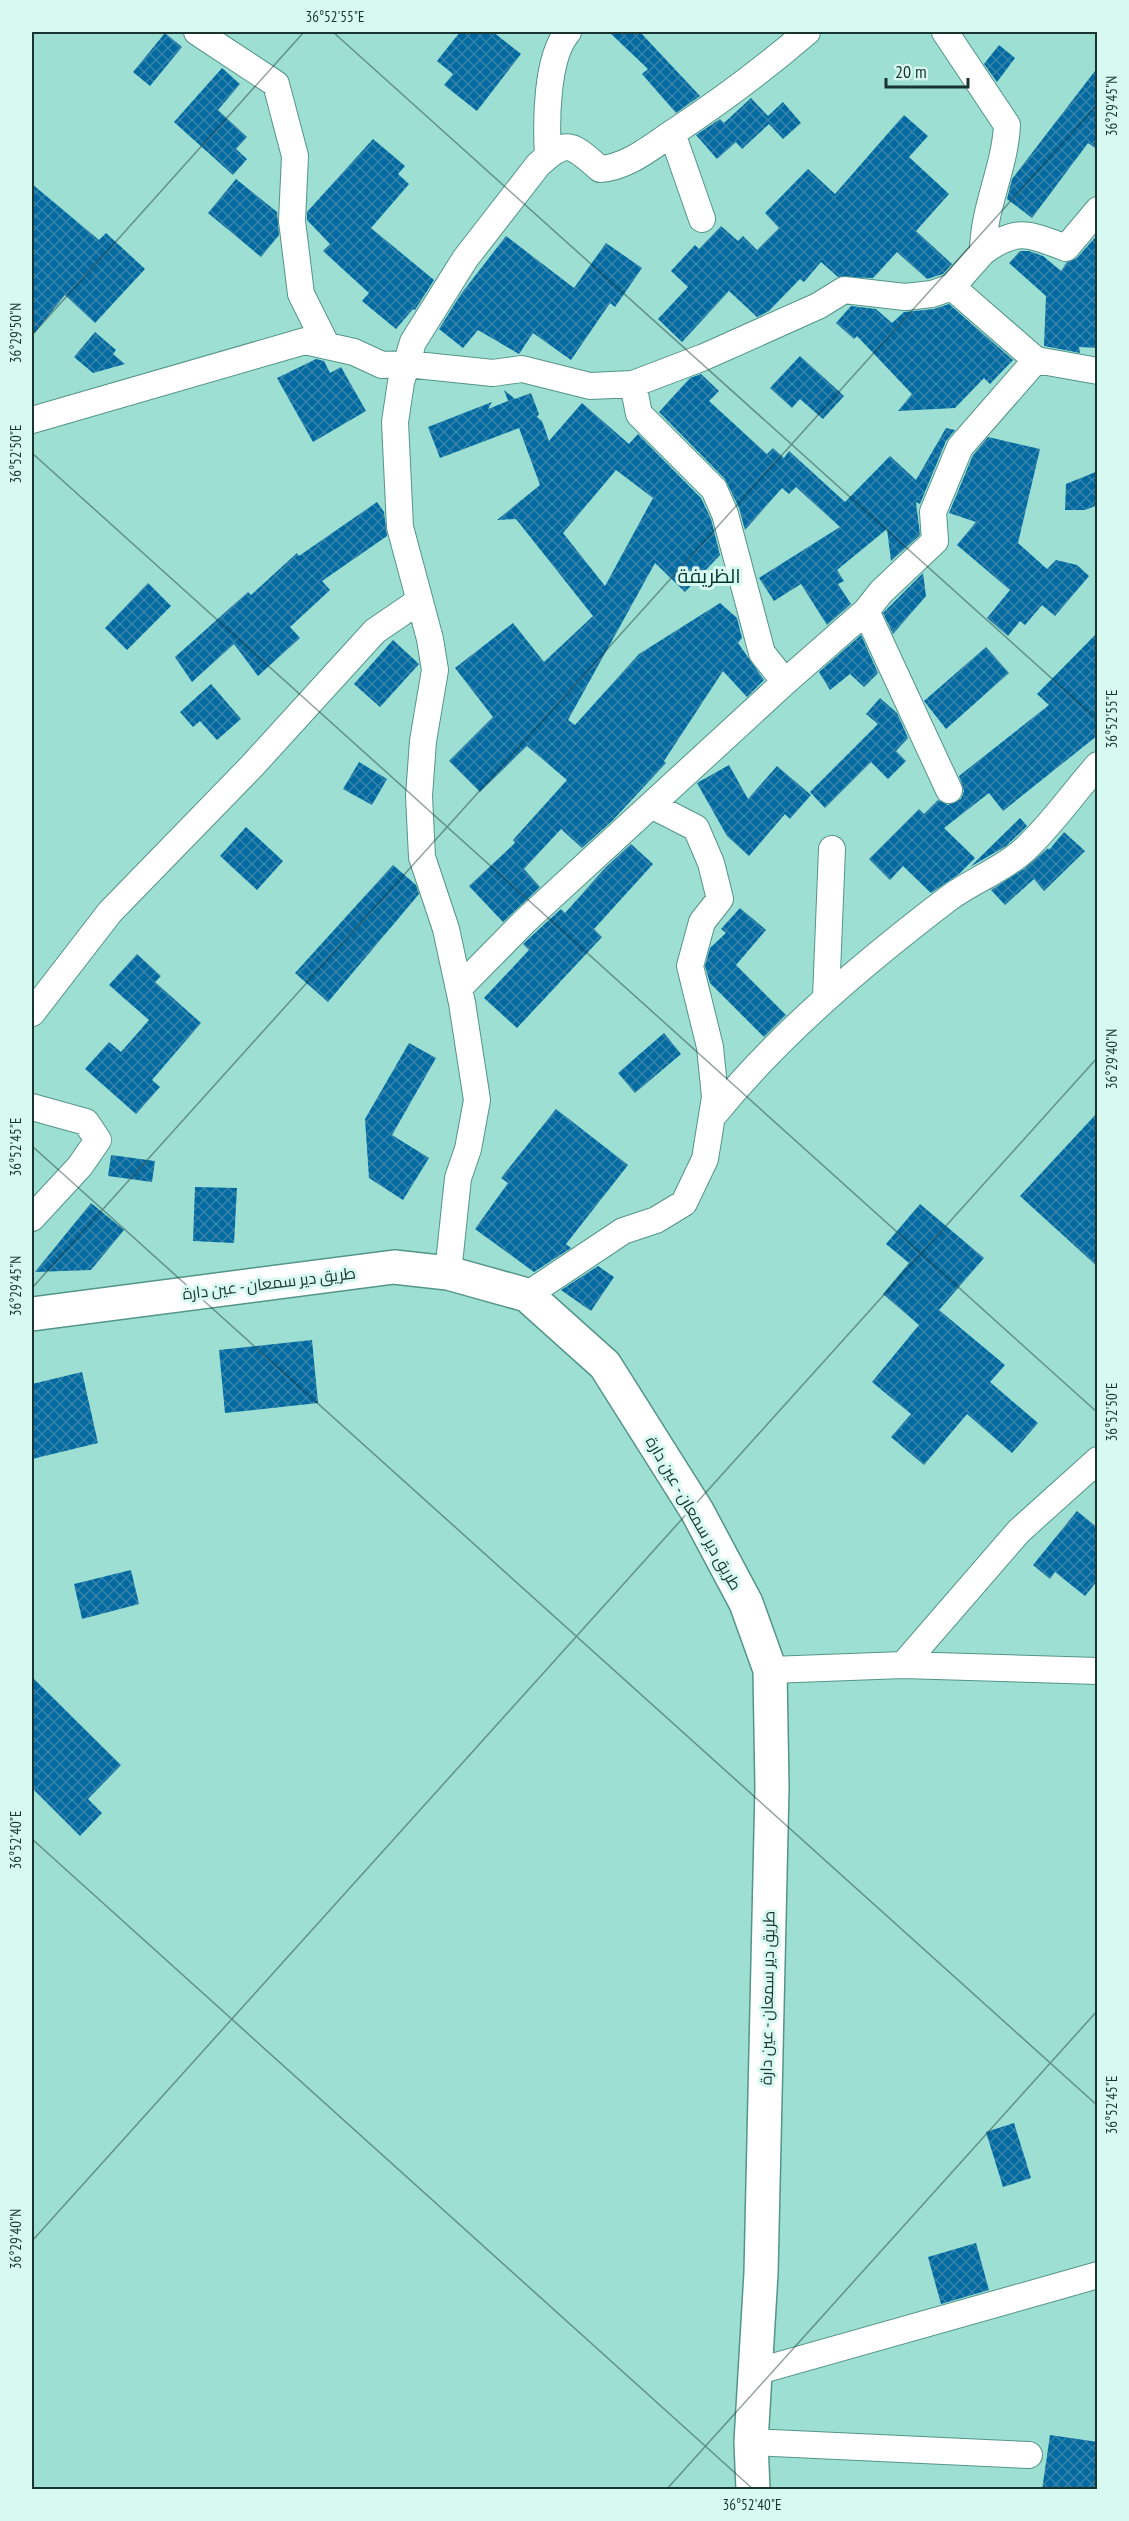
<svg xmlns="http://www.w3.org/2000/svg" width="1129" height="2521" font-family="'PT Sans Narrow',Cairo,sans-serif">
<style>
.building{fill:url(#building-cross-hatch);fill-rule:evenodd}
.lines{fill:none;stroke-linecap:round;stroke-linejoin:round}
.street-casing{stroke:#549589;stroke-width:28}
.secondary-casing{stroke:#549589;stroke-width:36}
.street{stroke:#fff;stroke-width:26}
.secondary{stroke:#fff;stroke-width:33}
.ticks{fill:none;stroke:#193430;stroke-width:1.5;stroke-opacity:0.45}
.labels{text-anchor:middle;stroke-width:6;stroke-linejoin:round;paint-order:stroke}
.street-label{font-size:16px;fill:#193430;stroke:#d8f9f2}
.quarter-label{font-size:20px;fill:#003730;stroke:#d8f9f2}
.neatline{fill:none;stroke:#193430;stroke-width:2}
.ticks-label{font-size:15px;text-anchor:middle;fill:#193430}
</style>
<defs>
<pattern id="building-cross-hatch" width="8" height="8" patternUnits="userSpaceOnUse" patternTransform="scale(1.5)"><rect width="8" height="8" fill="#026aa0"/><path d="M0 0l8 8M0 8l8-8" fill="none" stroke="#3984aa"/></pattern>
</defs>
<rect width="100%" height="100%" fill="#9ddfd2"/>
<!-- building -->
<path class="building" d="M 460,32 L 493,32 L 521,54 L 477,111 L 444,85 L 453,74 L 437,61 Z
M 609,32 L 640,32 L 700,96 L 676,113 L 642,74 L 648,69 Z
M 165,33 L 182,47 L 150,86 L 133,72 Z
M 999,45 L 1015,58 L 997,82 L 984,64 Z
M 1098,67 L 1098,150 L 1088,143 L 1032,218 L 1007,199 L 1012,179 Z
M 222,68 L 240,84 L 218,110 L 247,137 L 236,149 L 247,159 L 233,175 L 174,122 Z
M 751,98 L 768,116 L 783,102 L 801,123 L 783,139 L 769,124 L 742,149 L 736,142 L 717,159 L 696,135 L 720,119 L 724,123 Z
M 904,115 L 928,136 L 909,157 L 949,194 L 916,231 L 952,264 L 943,274 L 927,279 L 897,252 L 873,278 L 838,277 L 821,262 L 804,282 L 800,279 L 769,311 L 757,317 L 729,291 L 682,342 L 658,319 L 688,287 L 671,271 L 695,245 L 699,249 L 721,226 L 738,241 L 743,236 L 757,250 L 779,228 L 765,213 L 808,169 L 835,194 Z
M 373,139 L 405,166 L 398,174 L 409,184 L 371,228 L 434,280 L 415,310 L 413,309 L 396,329 L 362,301 L 369,293 L 323,251 L 330,244 L 307,220 L 307,212 Z
M 236,179 L 277,212 L 279,235 L 261,257 L 208,213 Z
M 32,184 L 99,240 L 106,233 L 145,269 L 95,323 L 65,295 L 32,336 Z
M 1098,234 L 1098,348 L 1079,347 L 1080,353 L 1044,346 L 1046,296 L 1009,263 L 1020,251 L 1029,251 L 1043,256 L 1061,271 L 1067,262 L 1077,258 Z
M 506,236 L 574,288 L 606,243 L 642,268 L 615,307 L 610,303 L 571,360 L 533,333 L 519,354 L 478,330 L 463,348 L 439,329 L 461,294 Z
M 949,304 L 1013,360 L 990,384 L 984,378 L 955,408 L 898,411 L 912,394 L 857,336 L 854,339 L 836,323 L 851,306 L 876,309 L 892,323 L 904,312 L 934,309 Z
M 95,332 L 116,350 L 113,354 L 125,364 L 93,373 L 74,357 Z
M 800,356 L 844,396 L 823,419 L 800,399 L 792,408 L 770,388 Z
M 316,359 L 324,361 L 330,373 L 341,367 L 366,411 L 313,442 L 277,378 Z
M 701,374 L 719,391 L 709,401 L 767,454 L 773,448 L 784,458 L 789,451 L 845,502 L 890,456 L 916,480 L 946,428 L 955,430 L 946,441 L 920,504 L 916,502 L 920,535 L 891,561 L 887,529 L 837,570 L 844,581 L 838,584 L 851,604 L 827,625 L 801,584 L 774,601 L 759,578 L 840,527 L 796,487 L 789,494 L 782,488 L 745,530 L 739,508 L 725,479 L 659,412 L 690,378 Z
M 504,390 L 515,399 L 531,393 L 539,414 L 537,417 L 542,421 L 549,441 L 582,403 L 629,444 L 638,434 L 701,498 L 711,519 L 720,555 L 685,592 L 655,563 L 568,720 L 575,725 L 639,654 L 720,603 L 737,618 L 742,638 L 738,643 L 764,680 L 747,697 L 723,671 L 664,761 L 666,763 L 613,820 L 582,848 L 561,829 L 524,869 L 540,887 L 503,922 L 469,886 L 515,843 L 513,840 L 567,780 L 527,746 L 480,792 L 449,761 L 493,717 L 455,668 L 513,623 L 544,662 L 593,616 L 516,519 L 497,520 L 540,485 L 519,428 L 440,458 L 428,427 L 492,402 L 488,409 L 508,401 ZM 616,470 L 653,498 L 605,586 L 563,533 Z
M 988,437 L 1040,449 L 1018,543 L 1047,569 L 1056,560 L 1077,565 L 1089,576 L 1055,616 L 1042,605 L 1025,625 L 1020,621 L 1008,636 L 987,618 L 1010,590 L 957,545 L 976,522 L 949,513 L 973,455 Z
M 1098,471 L 1098,505 L 1085,510 L 1065,510 L 1066,484 Z
M 377,502 L 384,512 L 387,536 L 322,581 L 330,590 L 290,627 L 300,638 L 258,676 L 234,644 L 192,682 L 175,657 L 248,592 L 251,595 L 297,553 L 299,556 Z
M 923,573 L 926,596 L 893,634 L 883,613 Z
M 148,583 L 171,606 L 127,650 L 105,628 Z
M 1098,632 L 1098,735 L 1003,811 L 989,793 L 944,828 L 975,858 L 959,874 L 931,893 L 903,866 L 890,880 L 869,859 L 919,809 L 924,814 L 938,800 L 948,805 L 961,799 L 964,791 L 959,776 L 1049,705 L 1037,694 Z
M 861,635 L 878,673 L 864,687 L 850,674 L 830,690 L 819,672 Z
M 393,640 L 419,664 L 380,707 L 354,684 Z
M 986,647 L 1009,673 L 946,729 L 924,701 Z
M 211,684 L 241,719 L 217,740 L 200,721 L 193,727 L 180,712 Z
M 880,698 L 897,713 L 908,738 L 896,751 L 906,761 L 888,779 L 871,762 L 825,808 L 810,792 L 878,724 L 866,714 Z
M 359,762 L 387,779 L 372,805 L 343,789 Z
M 729,765 L 748,799 L 777,766 L 811,795 L 790,819 L 785,814 L 749,856 L 727,836 L 697,783 Z
M 1020,818 L 1027,826 L 1022,831 L 1006,846 L 970,867 Z
M 246,827 L 283,861 L 257,890 L 220,856 Z
M 1064,832 L 1085,851 L 1044,891 L 1034,879 L 1005,905 L 991,890 L 1024,869 L 1048,848 L 1049,850 Z
M 631,844 L 653,864 L 594,929 L 602,937 L 517,1028 L 484,998 L 529,950 L 523,944 L 561,909 L 565,913 L 605,868 Z
M 393,865 L 416,885 L 419,894 L 328,1002 L 295,973 Z
M 740,908 L 766,930 L 736,965 L 786,1015 L 764,1037 L 710,983 L 705,966 L 710,948 L 726,933 L 721,929 Z
M 137,954 L 161,976 L 155,982 L 201,1023 L 152,1080 L 160,1087 L 136,1114 L 85,1069 L 109,1042 L 121,1052 L 149,1020 L 109,985 Z
M 664,1033 L 681,1054 L 635,1093 L 618,1073 Z
M 409,1043 L 436,1058 L 392,1135 L 429,1158 L 403,1200 L 369,1178 L 365,1119 Z
M 556,1109 L 628,1165 L 566,1244 L 571,1248 L 534,1272 L 475,1229 L 508,1183 L 501,1178 Z
M 1098,1112 L 1098,1267 L 1020,1196 Z
M 111,1155 L 155,1161 L 152,1182 L 108,1176 Z
M 195,1187 L 237,1188 L 234,1243 L 193,1241 Z
M 91,1203 L 124,1230 L 91,1270 L 35,1272 Z
M 920,1204 L 984,1258 L 939,1310 L 1005,1365 L 990,1382 L 1038,1423 L 1012,1453 L 967,1414 L 924,1465 L 891,1437 L 911,1414 L 872,1382 L 919,1325 L 883,1294 L 909,1263 L 886,1244 Z
M 598,1266 L 614,1277 L 591,1311 L 561,1290 Z
M 312,1340 L 318,1403 L 225,1413 L 219,1350 Z
M 82,1372 L 98,1443 L 32,1459 L 32,1384 Z
M 1077,1511 L 1098,1528 L 1098,1580 L 1085,1596 L 1055,1572 L 1050,1579 L 1033,1565 Z
M 131,1570 L 139,1604 L 82,1619 L 74,1584 Z
M 32,1677 L 121,1765 L 88,1799 L 102,1813 L 80,1836 L 32,1788 Z
M 1014,2123 L 1031,2178 L 1003,2187 L 986,2132 Z
M 976,2243 L 989,2290 L 941,2304 L 928,2257 Z
M 1050,2435 L 1098,2442 L 1098,2490 L 1042,2490 Z"/>
<g class="lines">
<!-- street casing -->
<g class="street-casing">
<path id="street" d="M 197,32 L 276,84 L 295,156 L 292,221 L 301,294 L 327,346
M 945,32 L 1007,125 C 1005,168 983,208 983,252 C 1016,227 1029,234 1066,248 L 1098,210
M 672,133 L 702,219
M 548,156 C 546,123 546,57 568,32
M 952,287 L 1036,360 L 1098,371
M 633,384 L 639,414 L 714,489 L 725,514 L 762,653 L 785,682
M 32,420 L 305,341 L 354,352 L 382,365 L 406,364 L 493,373 L 522,369 L 590,386 L 633,384 L 704,357 L 818,306 L 844,290 L 905,297 L 932,294 L 952,287 L 983,252
M 866,611 L 949,790
M 459,988 L 525,921 L 785,682 L 866,611 L 881,592 L 935,541 L 933,512 L 960,447 L 1036,360
M 826,997 L 832,849
M 32,1013 L 110,912 L 252,766 L 375,631 L 419,601
M 32,1107 L 86,1122 L 98,1140 L 80,1166 L 32,1218
M 712,1117 C 780,1033 864,963 949,898 C 972,881 1002,870 1023,851 C 1050,827 1073,793 1098,765
M 448,1273 L 458,1178 L 468,1149 L 477,1100 L 462,1003 L 446,929 L 422,857 L 419,796 L 423,741 L 435,670 L 430,639 L 400,527 L 395,422 L 401,382 L 413,342 L 465,259 L 538,165 C 568,137 572,145 600,169 C 628,167 651,147 674,132 C 721,101 764,69 807,32
M 527,1295 L 623,1231 L 656,1220 L 684,1203 L 705,1159 L 715,1097 L 710,1047 L 690,966 L 702,922 L 720,899 L 711,863 L 696,828 L 653,806
M 903,1665 L 1019,1531 L 1098,1460
M 770,1670 L 903,1665 L 1098,1671
M 755,2372 L 1098,2275
M 751,2442 L 1029,2455"/>
</g>
<!-- secondary casing -->
<g class="secondary-casing">
<path id="secondary" d="M 32,1314 L 394,1267 L 448,1273 L 527,1295 L 605,1365 L 697,1511 L 746,1603 L 770,1670 L 772,1787 L 761,2273 L 751,2442 L 753,2490"/>
</g>
<!-- street -->
<use href="#street" class="street"/>
<!-- secondary -->
<use href="#secondary" class="secondary"/>
</g>
<!-- ticks -->
<path class="ticks" d="M 333,32 L 1098,720M 32,335 L 304,32M 32,453 L 1098,1413M 32,1146 L 1098,2106M 32,1288 L 1098,104M 32,1839 L 754,2490M 32,2241 L 1098,1057M 666,2490 L 1098,2010"/>
<g class="labels">
<!-- street labels -->
<g class="street-label">
<text transform="translate(269 1283) rotate(-7)" y="6">طريق دير سمعان - عين دارة</text>
<text transform="translate(694 1513) rotate(60)" y="6">طريق دير سمعان - عين دارة</text>
<text transform="translate(767 1998) rotate(-89)" y="6">طريق دير سمعان - عين دارة</text>
</g>
<!-- quarter labels -->
<g class="quarter-label">
<text x="709" y="583">الظريفة</text>
</g>
</g>
<!-- border -->
<rect width="1129" height="2521" fill="none" stroke="#d8f9f2" stroke-width="66"/>
<!-- scale -->
<path d="M886 78v9h82v-9" fill="none" stroke="#193430" stroke-width="3"/>
<text x="895" y="78" font-size="18" fill="#193430" stroke="#d8f9f2" stroke-width="4.5" paint-order="stroke">20 m</text>
<rect x="33" y="33" width="1063" height="2455" class="neatline"/>
<g class="ticks-label">
<text x="335" y="22">36°52'55"E</text>
<text transform="translate(1112 106) rotate(-90)" y="5">36°29'45"N</text>
<text transform="translate(16 333) rotate(-90)" y="5">36°29'50"N</text>
<text transform="translate(16 454) rotate(-90)" y="5">36°52'50"E</text>
<text transform="translate(1112 719) rotate(-90)" y="5">36°52'55"E</text>
<text transform="translate(1112 1059) rotate(-90)" y="5">36°29'40"N</text>
<text transform="translate(16 1147) rotate(-90)" y="5">36°52'45"E</text>
<text transform="translate(16 1286) rotate(-90)" y="5">36°29'45"N</text>
<text transform="translate(1112 1412) rotate(-90)" y="5">36°52'50"E</text>
<text transform="translate(16 1840) rotate(-90)" y="5">36°52'40"E</text>
<text transform="translate(1112 2105) rotate(-90)" y="5">36°52'45"E</text>
<text transform="translate(16 2239) rotate(-90)" y="5">36°29'40"N</text>
<text x="752" y="2510">36°52'40"E</text>
</g>
</svg>
